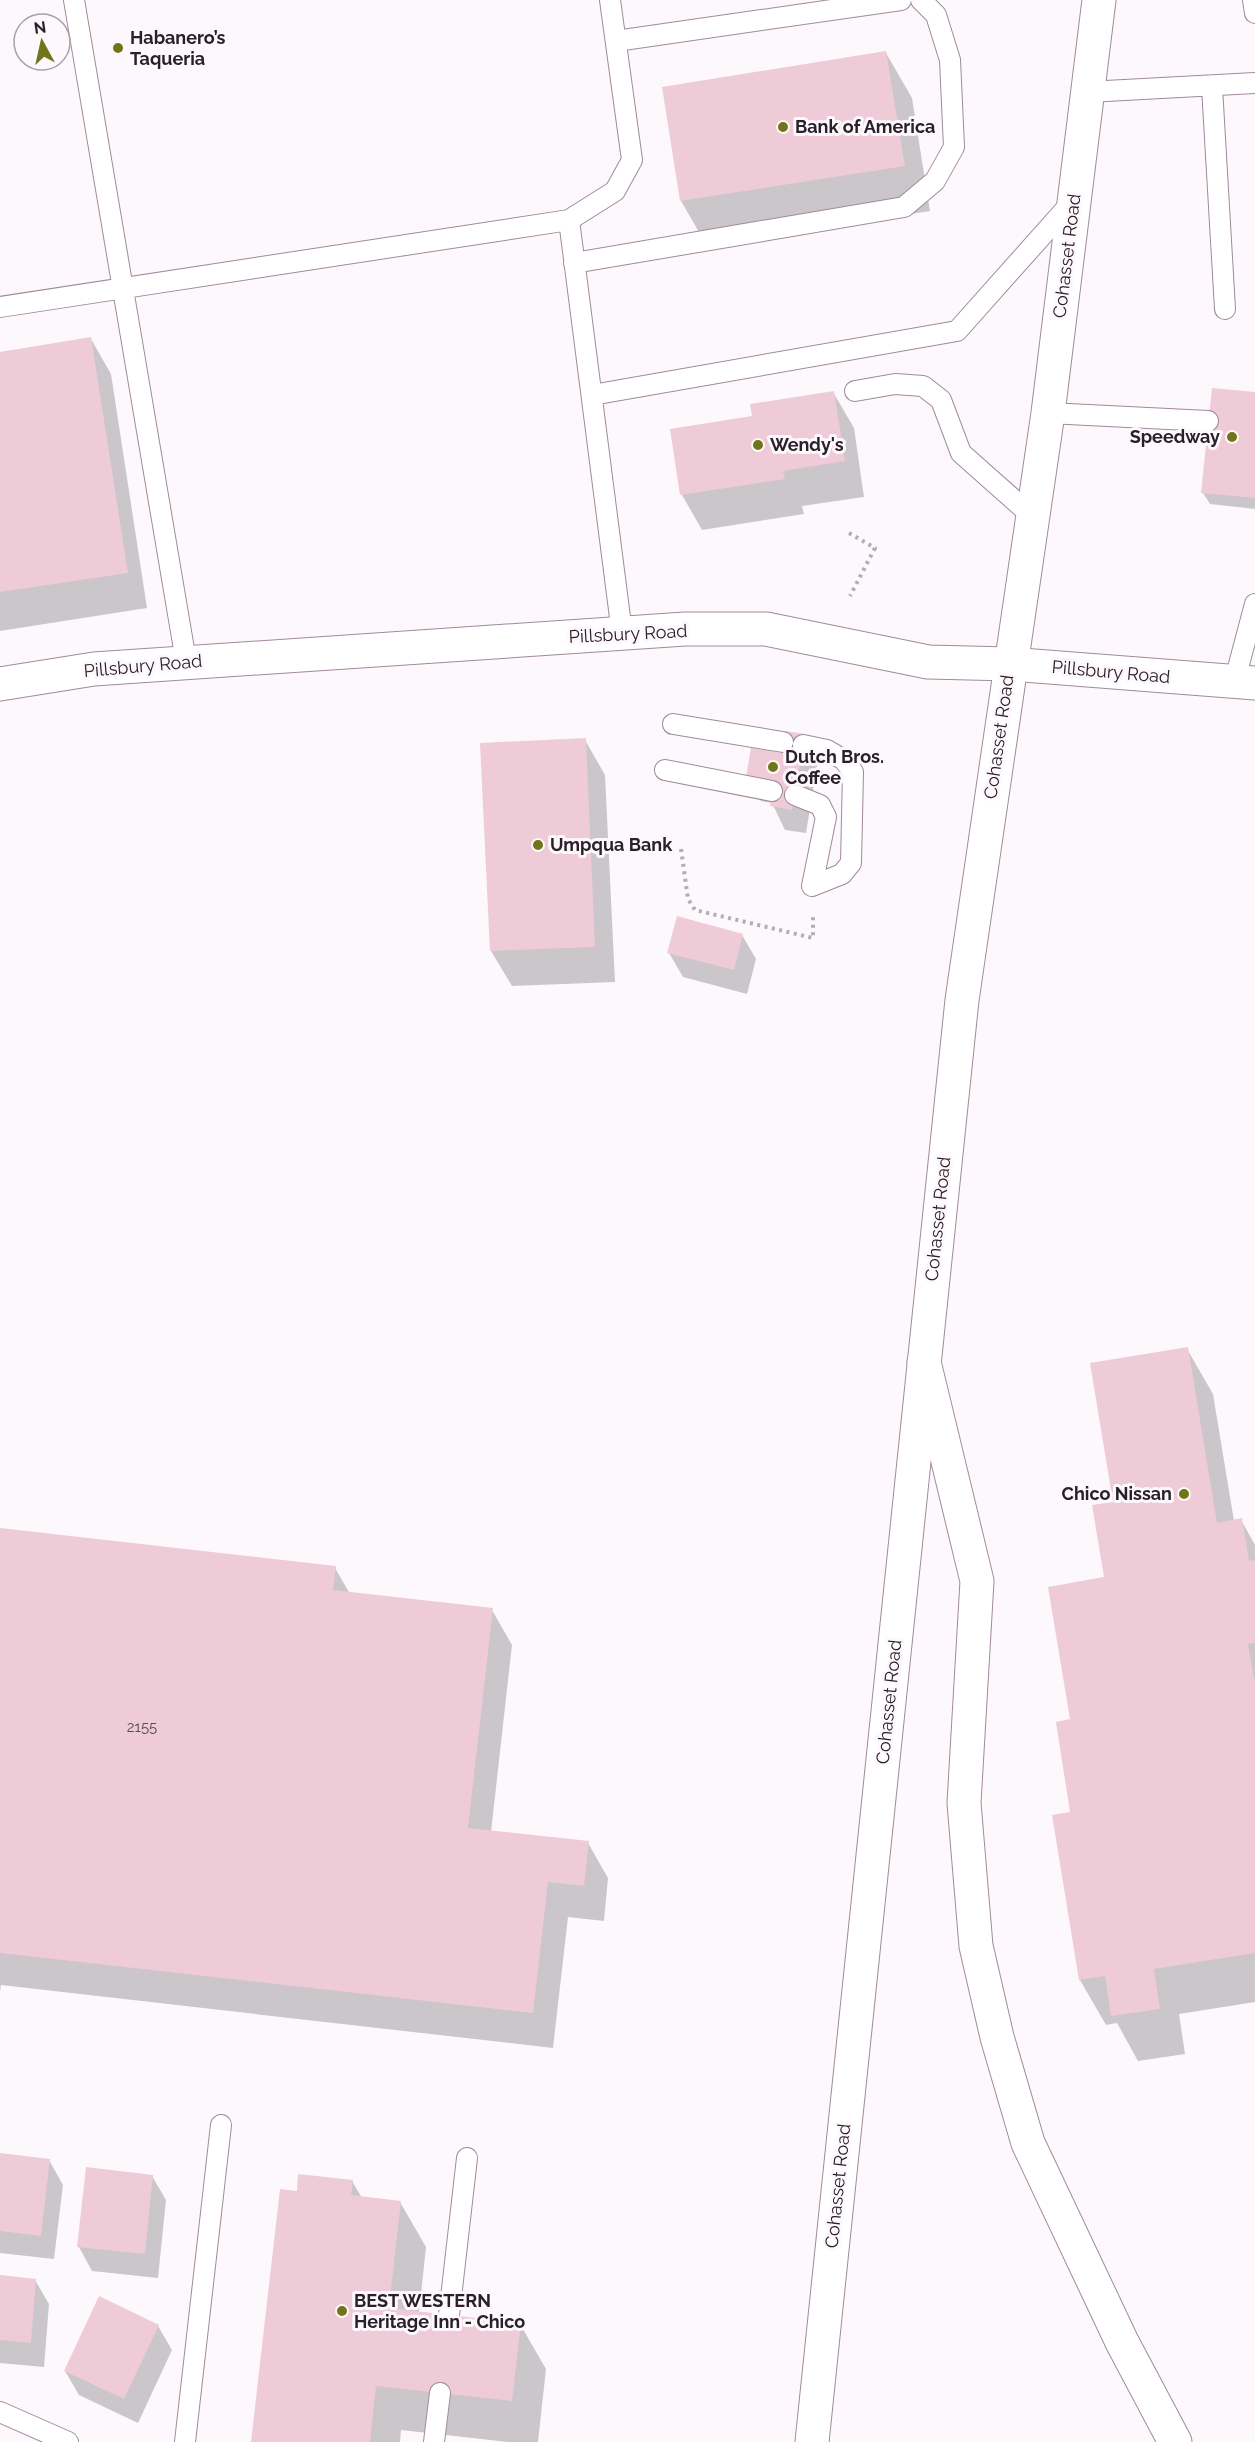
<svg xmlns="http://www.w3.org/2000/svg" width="1255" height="2442" font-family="Raleway,sans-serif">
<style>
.shadow{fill:#0003}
.building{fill:#eecbd6}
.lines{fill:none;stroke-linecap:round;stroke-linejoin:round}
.lane-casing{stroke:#a0899f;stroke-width:22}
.street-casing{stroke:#a0899f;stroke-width:35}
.secondary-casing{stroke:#a0899f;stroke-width:35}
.highway-casing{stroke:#a0899f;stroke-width:35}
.path{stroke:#b3acb2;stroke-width:4;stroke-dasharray:3 4.5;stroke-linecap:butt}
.lane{stroke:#fff;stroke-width:20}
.street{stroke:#fff;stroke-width:33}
.secondary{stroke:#fff;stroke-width:33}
.highway{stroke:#fff;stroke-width:33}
.poi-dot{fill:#727419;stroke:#fdf8fc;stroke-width:2}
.labels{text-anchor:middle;stroke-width:6;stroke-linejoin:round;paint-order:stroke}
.number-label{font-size:15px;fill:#5a4b54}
.poi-label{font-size:18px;font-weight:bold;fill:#292029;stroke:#fdf8fc;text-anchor:start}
.street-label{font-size:18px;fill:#292029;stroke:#fdf8fc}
</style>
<rect width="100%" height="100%" fill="#fdf8fc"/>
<!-- shadow -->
<path class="shadow" d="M 886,53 L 912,98 L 930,211 L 707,246 L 681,201 Z
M 91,339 L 111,374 L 147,608 L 0,631 L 0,353 Z
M 833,392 L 854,428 L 864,497 L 802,506 L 804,514 L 702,530 L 682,495 L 754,417 Z
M 1255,394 L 1255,509 L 1210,504 L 1203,493 Z
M 804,735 L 818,760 L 806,833 L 785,830 L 772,803 L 761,801 L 747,777 L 782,755 Z
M 585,740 L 605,775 L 615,982 L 512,986 L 491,951 Z
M 742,935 L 756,959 L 747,994 L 683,977 L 669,953 Z
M 1187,1349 L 1213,1394 L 1234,1521 L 1241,1520 L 1255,1545 L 1255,2002 L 1179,2014 L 1185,2054 L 1138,2061 L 1117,2023 L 1106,2025 L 1080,1980 L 1072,1813 L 1072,1721 L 1106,1579 L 1115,1503 Z
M 0,1530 L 335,1568 L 350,1594 L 492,1610 L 512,1645 L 491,1832 L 588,1843 L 608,1878 L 604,1921 L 568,1917 L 553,2048 L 1,1985 L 0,1992 Z
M 0,2154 L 49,2160 L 63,2185 L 54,2259 L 0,2253 Z
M 152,2176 L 166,2200 L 158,2278 L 92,2271 L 79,2247 Z
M 352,2181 L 362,2198 L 400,2202 L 426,2247 L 419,2313 L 520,2324 L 546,2369 L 538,2442 L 508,2442 L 401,2430 L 400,2442 L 253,2442 L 298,2193 Z
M 0,2277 L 35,2280 L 49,2304 L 44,2367 L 0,2363 Z
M 158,2326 L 172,2350 L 138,2423 L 79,2395 L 65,2371 Z"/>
<!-- building -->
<path class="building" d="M 886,51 L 905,166 L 680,201 L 662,87 Z
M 91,337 L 128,573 L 0,592 L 0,352 Z
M 1212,388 L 1255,392 L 1255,498 L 1201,493 Z
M 834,391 L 845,461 L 783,471 L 785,479 L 680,495 L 670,429 L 752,416 L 750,404 Z
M 785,731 L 805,734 L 792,810 L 770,806 L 772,791 L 746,777 L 751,748 L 781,753 Z
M 586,738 L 595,947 L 490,951 L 480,743 Z
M 677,916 L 743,934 L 734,970 L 667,953 Z
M 1188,1347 L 1217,1523 L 1242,1518 L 1249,1561 L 1255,1560 L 1255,1643 L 1248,1644 L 1255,1684 L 1255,1953 L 1154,1969 L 1160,2009 L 1111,2016 L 1105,1976 L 1079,1980 L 1052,1815 L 1070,1812 L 1056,1722 L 1070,1719 L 1048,1587 L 1104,1577 L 1092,1505 L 1113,1502 L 1090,1363 Z
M 0,1528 L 336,1566 L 333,1590 L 493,1608 L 468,1828 L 589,1841 L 584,1886 L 548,1882 L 533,2013 L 0,1953 Z
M 0,2153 L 50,2159 L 41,2236 L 0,2231 Z
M 86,2167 L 153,2175 L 145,2254 L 77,2247 Z
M 298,2174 L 353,2180 L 351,2195 L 401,2201 L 389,2308 L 521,2323 L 512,2401 L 376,2386 L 370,2442 L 251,2442 L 280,2189 L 297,2191 Z
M 0,2275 L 36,2279 L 31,2343 L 0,2340 Z
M 99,2296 L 159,2325 L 124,2399 L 64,2371 Z"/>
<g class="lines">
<!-- lane casing -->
<g class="lane-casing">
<path id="lane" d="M 74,0 L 186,661
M 1253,0 L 1255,13
M 616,41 L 901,0
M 1212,87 L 1225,309
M 1087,92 L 1255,83
M 569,220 L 622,633
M 574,263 L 904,207 L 935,181 L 954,147 L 950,60 L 936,15 L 921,0
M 0,307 L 569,220 L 615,191 L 632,160 L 610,0
M 855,391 L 895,384 L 923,386 L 941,400 L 961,453 L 1032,516
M 592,395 L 957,331 L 1072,202
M 1048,413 L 1208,421
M 1234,683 L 1255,604
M 673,724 L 783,742
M 803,745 L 827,750 L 844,760 L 853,772 L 851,863 L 842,874 L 812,886
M 665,770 L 772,791
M 795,795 L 820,805 L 826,817 L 812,886
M 449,2315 L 467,2158
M 0,2412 L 68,2442
M 185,2442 L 221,2125
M 434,2442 L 440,2393"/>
</g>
<!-- street casing -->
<g class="street-casing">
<path id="street" d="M 0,684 L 94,669 L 685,629 L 766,629 L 928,662 L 1010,664 L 1255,683"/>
</g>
<!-- secondary casing -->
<g class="secondary-casing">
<path id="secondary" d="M 812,2442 L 962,1000 L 1048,413 L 1099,0"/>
</g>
<!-- highway casing -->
<g class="highway-casing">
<path id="highway" d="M 924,1362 L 977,1581 L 964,1803 L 976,1946 L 997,2037 L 1028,2143 L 1122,2342 L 1175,2442"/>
</g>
<!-- path -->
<path class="path" d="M 849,533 L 875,548 L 850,596
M 681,849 L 688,899 L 695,910 L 813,938 L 813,917"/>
<!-- lane -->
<use href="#lane" class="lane"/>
<!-- street -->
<use href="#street" class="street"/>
<!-- secondary -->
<use href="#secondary" class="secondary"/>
<!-- highway -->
<use href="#highway" class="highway"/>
</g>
<!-- markers -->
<g class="poi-dot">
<circle cx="118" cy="48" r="6"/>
<circle cx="783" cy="127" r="6"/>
<circle cx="1232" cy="437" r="6"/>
<circle cx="758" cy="445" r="6"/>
<circle cx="773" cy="767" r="6"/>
<circle cx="538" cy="845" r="6"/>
<circle cx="1184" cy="1494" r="6"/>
<circle cx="342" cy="2311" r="6"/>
</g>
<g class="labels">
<!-- number labels -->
<g class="number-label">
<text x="142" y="1732">2155</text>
</g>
<!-- poi labels -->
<g class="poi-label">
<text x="130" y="44">Habanero’s<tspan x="130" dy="21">Taqueria</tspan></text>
<text x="795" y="133">Bank of America</text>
<text x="1220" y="443" text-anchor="end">Speedway</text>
<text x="770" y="451">Wendy's</text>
<text x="785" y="763">Dutch Bros.<tspan x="785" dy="21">Coffee</tspan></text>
<text x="550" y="851">Umpqua Bank</text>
<text x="1172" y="1500" text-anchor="end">Chico Nissan</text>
<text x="354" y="2307">BEST WESTERN<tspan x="354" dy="21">Heritage Inn - Chico</tspan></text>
</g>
<!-- street labels -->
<g class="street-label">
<text transform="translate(1067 256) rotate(-83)" y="6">Cohasset Road</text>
<text transform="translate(628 634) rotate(-3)" y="6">Pillsbury Road</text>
<text transform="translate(143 666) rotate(-5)" y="6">Pillsbury Road</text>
<text transform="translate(1111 672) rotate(5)" y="6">Pillsbury Road</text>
<text transform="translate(999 737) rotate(-82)" y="6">Cohasset Road</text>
<text transform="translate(938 1219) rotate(-84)" y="6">Cohasset Road</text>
<text transform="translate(889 1702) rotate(-84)" y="6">Cohasset Road</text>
<text transform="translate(838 2186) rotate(-84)" y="6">Cohasset Road</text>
</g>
</g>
<!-- north arrow -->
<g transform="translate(42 42) rotate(352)"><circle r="28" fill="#fdf8fc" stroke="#a8a2a8" stroke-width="1.5"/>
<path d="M0-4.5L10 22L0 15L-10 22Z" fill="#727419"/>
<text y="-9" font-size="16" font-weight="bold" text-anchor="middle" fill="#292029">N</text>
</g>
</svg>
